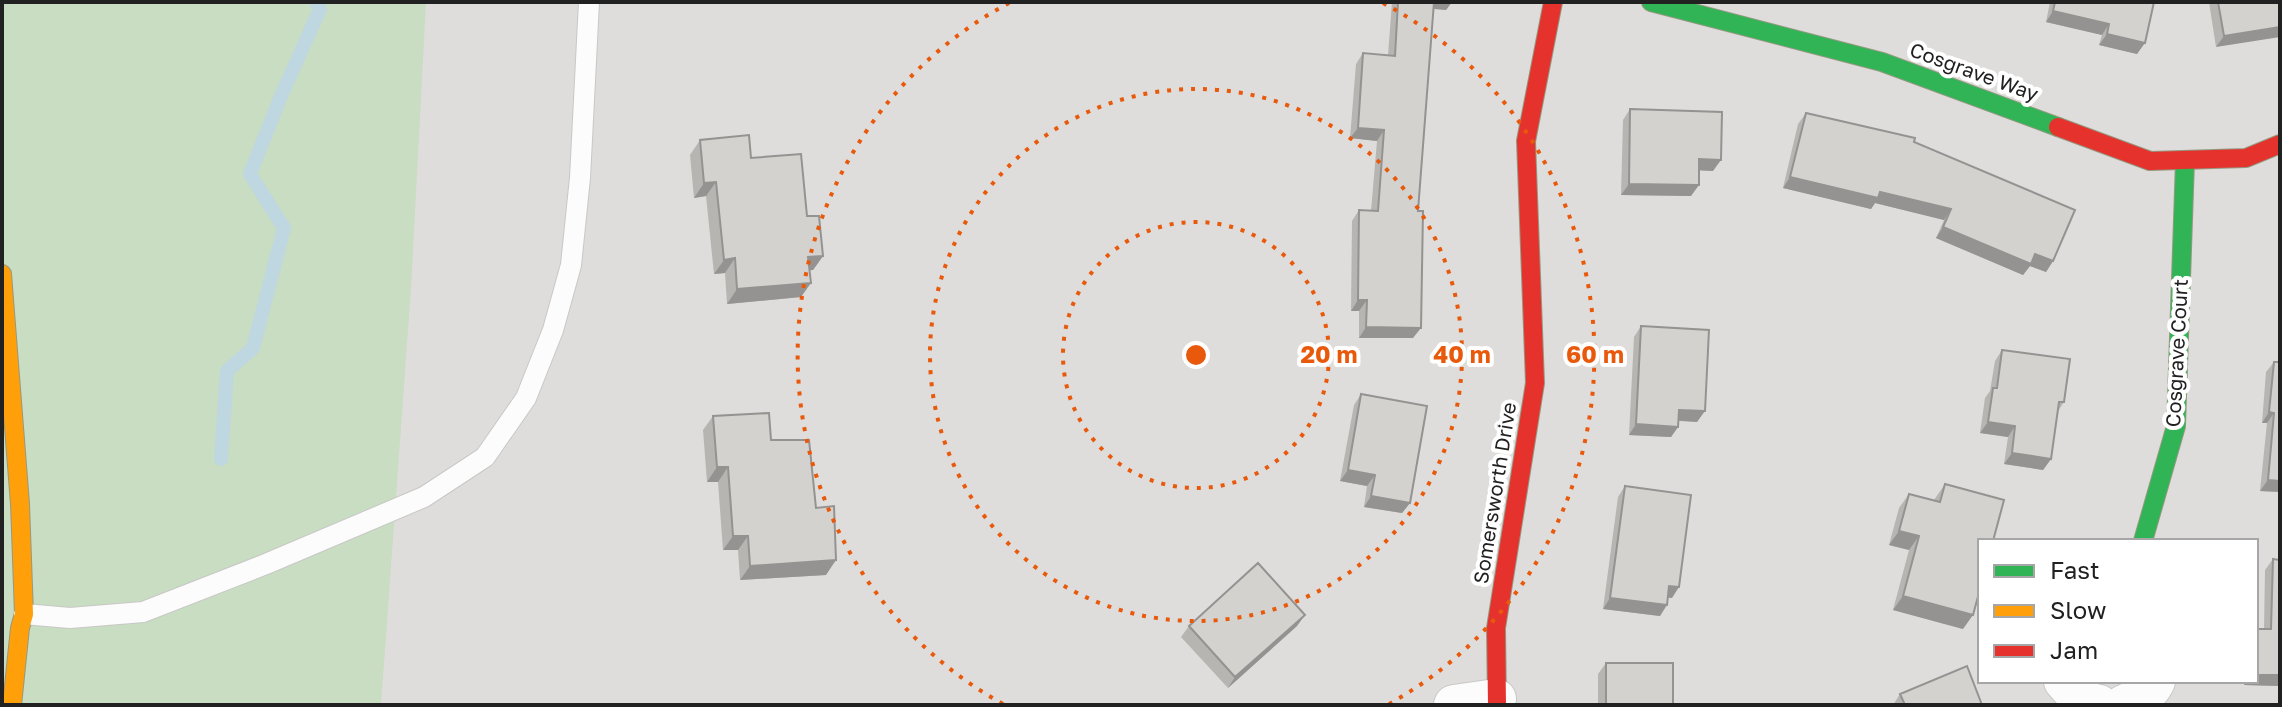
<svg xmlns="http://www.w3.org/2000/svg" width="2282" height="707" font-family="'Golos Text',sans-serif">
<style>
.residential{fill:#dedddb;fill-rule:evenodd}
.forest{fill:#c8ddc1}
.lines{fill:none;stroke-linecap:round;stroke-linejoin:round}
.stream{stroke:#bfd7e1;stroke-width:14}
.lane-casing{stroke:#c8c8c6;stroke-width:22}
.street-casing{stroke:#c8c8c6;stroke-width:42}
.fast-casing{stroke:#959982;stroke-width:20}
.slow-casing{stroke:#959982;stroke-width:20}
.jam-casing{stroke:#959982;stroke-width:20}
.lane{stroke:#fdfcfc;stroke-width:20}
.street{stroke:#fdfcfc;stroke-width:40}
.fast{stroke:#30b455;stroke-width:18}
.slow{stroke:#ff9f0a;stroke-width:18}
.jam{stroke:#e5322d;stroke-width:18}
.wall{fill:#b6b5b2}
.shaded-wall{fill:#949391}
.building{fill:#d4d2cf;stroke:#949391;stroke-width:2}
.ring{fill:none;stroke:#e8590c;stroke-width:4;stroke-dasharray:4 8}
.labels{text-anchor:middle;stroke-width:8;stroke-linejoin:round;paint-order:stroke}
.street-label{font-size:20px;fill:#212121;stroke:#fff}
.centre{fill:#e8590c;stroke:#fff;stroke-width:4}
.ring-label{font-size:24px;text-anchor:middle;font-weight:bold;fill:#e8590c;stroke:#fff;stroke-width:8;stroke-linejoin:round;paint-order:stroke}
</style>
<rect width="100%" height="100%" fill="#efeeea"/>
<!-- residential -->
<path class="residential" d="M 2,2 L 2280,2 L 2280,705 L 6,705 ZM 1980,541 L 2256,541 L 2256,681 L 1980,681 Z"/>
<!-- forest -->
<path class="forest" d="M 2,2 L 426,2 L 411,288 L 381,705 L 2,705 Z"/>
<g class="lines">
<!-- stream -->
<path class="stream" d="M 221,459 L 227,371 L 253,348 L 284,228 L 250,174 L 281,96 L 320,9 L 316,2"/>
<!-- lane casing -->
<g class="lane-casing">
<path id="lane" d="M 24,614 L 70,618 L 143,612 L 266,564 L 424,497 L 485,457 L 526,398 L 553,330 L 571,265 L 580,178 L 589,2"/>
</g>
<!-- street casing -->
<g class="street-casing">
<path id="street" d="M 2064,681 C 2074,693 2083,702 2099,705
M 1454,705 L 1496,699
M 2124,705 C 2137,699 2149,694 2155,681"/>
</g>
<!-- fast casing -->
<g class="fast-casing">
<path id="fast" d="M 1651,2 L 1882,62 L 2058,127
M 2143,541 L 2176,426 L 2185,161"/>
</g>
<!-- slow casing -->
<g class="slow-casing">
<path id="slow" d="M 2,274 L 20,504 L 24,614 L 20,628 L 12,705"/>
</g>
<!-- jam casing -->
<g class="jam-casing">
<path id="jam" d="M 2058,127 L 2150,161 L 2246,158 L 2280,144
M 1497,705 L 1496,628 L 1535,383 L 1526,141 L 1553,2"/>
</g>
<!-- lane -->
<use href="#lane" class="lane"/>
<!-- street -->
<use href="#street" class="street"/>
<!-- fast -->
<use href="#fast" class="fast"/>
<!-- slow -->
<use href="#slow" class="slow"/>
<!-- jam -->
<use href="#jam" class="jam"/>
</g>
<!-- wall -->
<path class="wall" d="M 1392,2 L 1452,2 L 1446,10 L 1433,9 L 1418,211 L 1413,338 L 1359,338 L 1359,311 L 1351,311 L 1352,221 L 1359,210 L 1371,211 L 1377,141 L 1350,138 L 1356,64 L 1363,53 L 1388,55 Z
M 2050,2 L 2154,2 L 2137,54 L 2099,45 L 2102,35 L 2046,22 Z
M 2209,2 L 2280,2 L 2216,47 Z
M 1630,109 L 1713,171 L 1699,170 L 1691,196 L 1621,195 L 1623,120 Z
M 1806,113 L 1914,142 L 2053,261 L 2046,272 L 2030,266 L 2023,275 L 1936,238 L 1944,220 L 1875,203 L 1871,209 L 1783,188 L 1798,124 Z
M 700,140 L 751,158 L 807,216 L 823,256 L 813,270 L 809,270 L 801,297 L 727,304 L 725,273 L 714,274 L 706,196 L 694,198 L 690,155 Z
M 1641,326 L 1697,422 L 1678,421 L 1678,427 L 1671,437 L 1629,435 L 1634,337 Z
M 2002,350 L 2064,402 L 2058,411 L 2051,459 L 2043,470 L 2004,464 L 2008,437 L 1980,433 L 1985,398 L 1990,391 L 1995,361 Z
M 2274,362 L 2280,362 L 2280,492 L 2260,491 L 2267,423 L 2262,423 L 2266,372 Z
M 1361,394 L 1410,503 L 1402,513 L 1364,507 L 1367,486 L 1340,481 L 1354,405 Z
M 713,416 L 771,440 L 816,508 L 826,575 L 740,580 L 738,550 L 723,550 L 718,482 L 707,482 L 703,430 Z
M 1945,484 L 1963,629 L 1893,610 L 1909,550 L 1889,545 L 1899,508 L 1909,494 L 1934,500 Z
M 1625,486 L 1672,598 L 1668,597 L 1660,616 L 1603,609 L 1618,497 Z
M 2273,559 L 2280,686 L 2244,685 L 2244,681 L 2256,681 L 2264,629 L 2265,570 Z
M 1189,626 L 1297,626 L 1228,688 L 1181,637 Z
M 1606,663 L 1673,705 L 1598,705 L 1598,674 Z
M 1900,694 L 1982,705 L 1893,705 Z"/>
<!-- shaded-wall -->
<path class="shaded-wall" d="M 1431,2 L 1452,2 L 1446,10 L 1427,8 Z
M 2053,11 L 2109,24 L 2102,35 L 2046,22 Z
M 2280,27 L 2280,37 L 2216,47 L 2224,36 Z
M 2107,34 L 2145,43 L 2137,54 L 2099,45 Z
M 1358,128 L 1384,130 L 1377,141 L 1350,138 Z
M 1699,159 L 1721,160 L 1713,171 L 1692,170 Z
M 1790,177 L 1880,192 L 1951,209 L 1944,220 L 1875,203 L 1871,209 L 1783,188 Z
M 716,182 L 706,196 L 694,198 L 704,183 Z
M 1629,184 L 1699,185 L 1691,196 L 1621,195 Z
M 1943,227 L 2035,254 L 2053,261 L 2046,272 L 2030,266 L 2023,275 L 1936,238 Z
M 823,256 L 813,270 L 798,271 L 808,257 Z
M 735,258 L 725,273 L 714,274 L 724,260 Z
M 811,283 L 801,297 L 727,304 L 737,289 Z
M 1358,300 L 1367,300 L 1359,311 L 1351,311 Z
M 1366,327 L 1421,328 L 1413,338 L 1359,338 Z
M 1679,410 L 1705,411 L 1697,422 L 1672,420 Z
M 2269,412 L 2274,413 L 2267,423 L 2262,423 Z
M 1988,422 L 2015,426 L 2008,437 L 1980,433 Z
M 1636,424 L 1678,427 L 1671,437 L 1629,435 Z
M 2012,453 L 2051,459 L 2043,470 L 2004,464 Z
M 717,467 L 728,467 L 718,482 L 707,482 Z
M 1348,470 L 1375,475 L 1367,486 L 1340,481 Z
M 2268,480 L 2280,481 L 2280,492 L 2260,491 Z
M 1371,496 L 1410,503 L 1402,513 L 1364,507 Z
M 1899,531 L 1919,536 L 1909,550 L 1889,545 Z
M 733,536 L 748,536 L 738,550 L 723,550 Z
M 836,560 L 826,575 L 740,580 L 750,566 Z
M 1669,586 L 1679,587 L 1672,598 L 1662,597 Z
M 1903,596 L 1973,615 L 1963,629 L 1893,610 Z
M 1610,598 L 1667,605 L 1660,616 L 1603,609 Z
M 1305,615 L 1297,626 L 1228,688 L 1235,677 Z
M 2256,675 L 2280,675 L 2280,686 L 2244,685 L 2247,681 L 2256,681 Z"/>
<!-- building -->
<path class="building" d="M 1398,2 L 1434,2 L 1418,211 L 1423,211 L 1421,328 L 1366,327 L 1367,300 L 1358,300 L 1359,210 L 1378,211 L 1384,130 L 1358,128 L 1363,53 L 1395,56 Z
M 2055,2 L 2154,2 L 2145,43 L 2107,34 L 2109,24 L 2053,11 Z
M 2218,2 L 2280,2 L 2280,27 L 2224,36 Z
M 1630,109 L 1722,112 L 1721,160 L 1699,159 L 1699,185 L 1629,184 Z
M 1806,113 L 1915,138 L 1914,142 L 2075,210 L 2053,261 L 2035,254 L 2031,264 L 1943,227 L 1951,209 L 1880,192 L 1878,198 L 1790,177 Z
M 749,135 L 751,158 L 801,154 L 807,216 L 819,216 L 823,256 L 808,257 L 811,283 L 737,289 L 735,258 L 724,260 L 716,182 L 704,183 L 700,140 Z
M 1641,326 L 1709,330 L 1705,411 L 1679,410 L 1678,427 L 1636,424 Z
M 2002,350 L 2070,359 L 2064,402 L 2059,402 L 2051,459 L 2012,453 L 2015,426 L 1988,422 L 1993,388 L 1997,388 Z
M 2274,362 L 2280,362 L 2280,481 L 2268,480 L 2274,413 L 2269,412 Z
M 1361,394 L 1427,406 L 1410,503 L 1371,496 L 1375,475 L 1348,470 Z
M 769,413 L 771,440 L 809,440 L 816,508 L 834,506 L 836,560 L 750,566 L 748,536 L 733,536 L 728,467 L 717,467 L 713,416 Z
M 1945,484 L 2004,500 L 1993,541 L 1980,541 L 1980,589 L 1973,615 L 1903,596 L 1919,536 L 1899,531 L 1909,494 L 1940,502 Z
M 1625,486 L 1691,495 L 1679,587 L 1669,586 L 1667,605 L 1610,598 Z
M 2273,559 L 2280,560 L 2280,675 L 2256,675 L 2256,629 L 2271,629 Z
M 1258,563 L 1305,615 L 1235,677 L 1189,626 Z
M 1606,663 L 1673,663 L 1673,705 L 1606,705 Z
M 1967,666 L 1982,705 L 1905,705 L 1900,694 Z"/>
<!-- distance rings -->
<g class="ring">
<circle cx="1196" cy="355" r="133"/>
<circle cx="1196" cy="355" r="266"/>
<path d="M1003 704A399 399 0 0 1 1009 3M1383 3A399 399 0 0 1 1389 704"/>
</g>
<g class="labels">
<!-- street labels -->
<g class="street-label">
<text transform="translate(1974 72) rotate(20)" y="7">Cosgrave Way</text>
<text transform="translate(2177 353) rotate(-87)" y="7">Cosgrave Court</text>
<text transform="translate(1495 493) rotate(-81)" y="7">Somersworth Drive</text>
</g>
</g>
<circle cx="1196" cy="355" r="12" class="centre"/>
<g class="ring-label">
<text x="1329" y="363">20 m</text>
<text x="1462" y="363">40 m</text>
<text x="1595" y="363">60 m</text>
</g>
<!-- border -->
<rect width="2282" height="707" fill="none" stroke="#212121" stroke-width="8"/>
<!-- legend -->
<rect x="1978" y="539" width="280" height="144" fill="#ffffff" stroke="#a6a6a6" stroke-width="2"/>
<rect x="1994" y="565" width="40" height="12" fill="#30b455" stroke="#a6a6a6" stroke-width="2"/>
<text x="2050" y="579" font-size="24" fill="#212121">Fast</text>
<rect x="1994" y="605" width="40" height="12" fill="#ff9f0a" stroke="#a6a6a6" stroke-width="2"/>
<text x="2050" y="619" font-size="24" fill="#212121">Slow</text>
<rect x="1994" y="645" width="40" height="12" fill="#e5322d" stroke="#a6a6a6" stroke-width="2"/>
<text x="2050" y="659" font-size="24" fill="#212121">Jam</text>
</svg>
